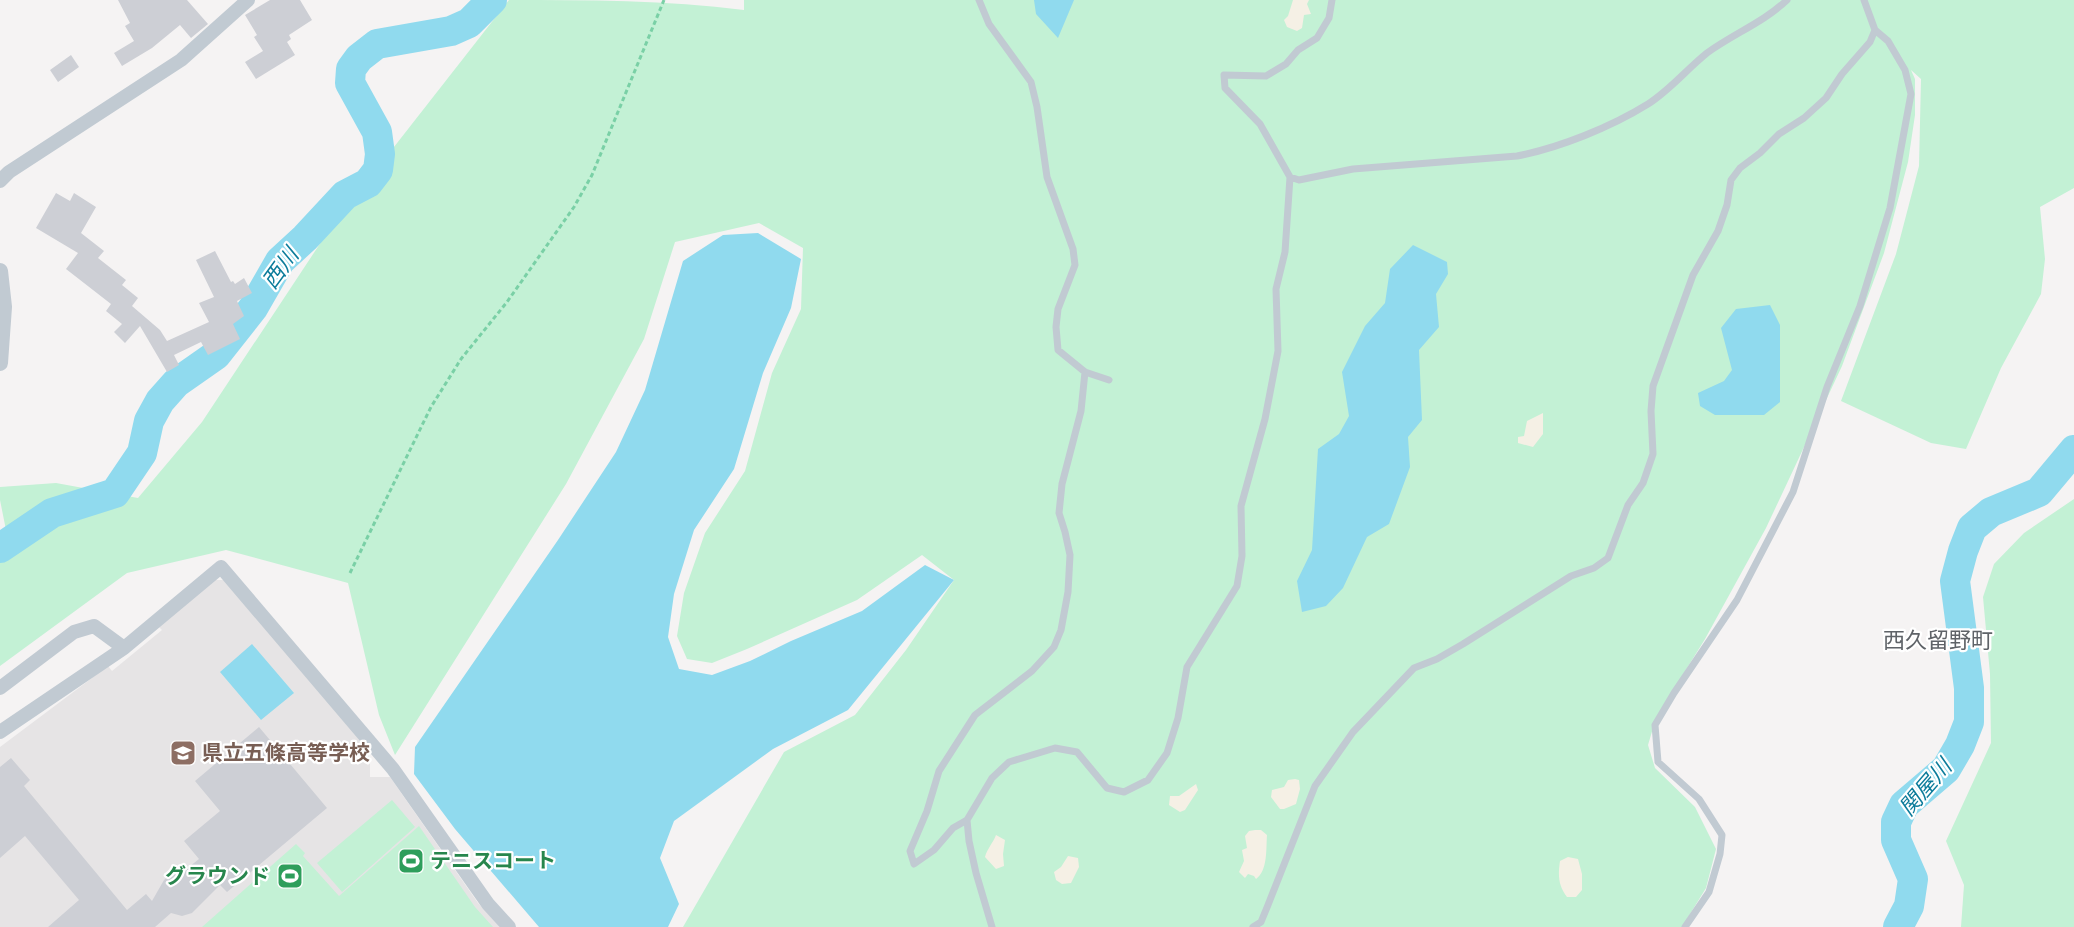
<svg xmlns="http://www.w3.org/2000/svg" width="2074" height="927" font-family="Signika,'Noto Sans JP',sans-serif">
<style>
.education{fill:#e6e4e5}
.green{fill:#c3f1d5}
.sand{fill:#f5f0e5}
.water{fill:#90daee}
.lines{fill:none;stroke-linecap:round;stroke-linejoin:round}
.river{stroke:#90daee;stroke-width:30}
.building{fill:#cdcfd5}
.path{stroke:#7ad0a6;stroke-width:3;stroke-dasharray:4.5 3;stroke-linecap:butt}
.service{stroke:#c1cad2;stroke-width:7}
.minor{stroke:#c1cad2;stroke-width:14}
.tertiary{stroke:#c1cad2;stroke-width:16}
.labels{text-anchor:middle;stroke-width:4.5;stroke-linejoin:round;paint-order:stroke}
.education-label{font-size:21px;font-weight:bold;fill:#785e54;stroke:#fff;text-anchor:start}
.leisure-label{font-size:21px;font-weight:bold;fill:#27864d;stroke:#fff;text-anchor:start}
.water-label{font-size:22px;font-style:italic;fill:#0c7c9b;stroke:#fff}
.neighbourhood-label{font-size:22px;fill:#5f6368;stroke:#fff}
</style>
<rect width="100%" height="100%" fill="#f5f3f3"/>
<!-- education -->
<path class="education" d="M 212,580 L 224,580 L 355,733 L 370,759 L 370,777 L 390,777 L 478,903 L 500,927 L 0,927 L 0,747 L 108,666 L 112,671 L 162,630 L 157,625 Z"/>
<!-- green -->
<path class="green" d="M 509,0 C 587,0 667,0 744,10 L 744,0 L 2074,0 L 2074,188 L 2040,207 L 2045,259 L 2041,294 L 2001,368 L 1966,449 L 1931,443 L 1841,401 L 1896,254 L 1919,166 L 1921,79 L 1911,70 L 1915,79 L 1915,115 L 1908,162 L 1884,253 L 1842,366 L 1766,528 L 1705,639 L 1656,718 L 1648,745 L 1655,768 L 1695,807 L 1716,849 L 1706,888 L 1682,927 L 683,927 L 784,752 L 855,715 L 906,650 L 954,580 L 922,555 L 857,600 L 747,649 L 712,663 L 687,659 L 677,636 L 684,593 L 705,533 L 745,471 L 772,373 L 801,309 L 803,248 L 759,223 L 675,242 L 644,339 L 566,484 L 395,755 L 379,715 L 348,583 L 226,550 L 127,573 L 0,666 L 0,563 L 10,550 L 0,500 L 0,487 L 56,483 L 138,498 L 202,422 L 329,230 Z
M 2074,499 L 2074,927 L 1961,927 L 1964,885 L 1946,841 L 1991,743 L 1990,674 L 1983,597 L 1994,564 L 2024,533 Z
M 392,800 L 415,827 L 342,892 L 317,863 Z
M 419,826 L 475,907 L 493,927 L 202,927 L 296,844 L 305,853 L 303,856 L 339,896 Z"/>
<!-- sand -->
<path class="sand" d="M 1293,0 L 1309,0 L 1307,4 L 1311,14 L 1304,15 L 1302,28 L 1297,31 L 1287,27 L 1284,20 L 1288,16 Z
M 1543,413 L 1543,434 L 1533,447 L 1518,443 L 1518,437 L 1524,436 L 1527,421 Z
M 1295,779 L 1299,780 L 1300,789 L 1296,804 L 1284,809 L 1280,809 L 1271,797 L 1272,790 L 1284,787 L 1288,780 Z
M 1196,784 L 1198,790 L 1185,810 L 1180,812 L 1169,805 L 1170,796 L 1179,796 Z
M 1255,830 L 1261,830 L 1267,835 C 1266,848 1268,871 1256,879 L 1254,876 L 1248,874 L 1245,878 L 1239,872 L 1244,861 L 1242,850 L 1247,848 L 1245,836 L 1249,831 Z
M 996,835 L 1005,840 L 1003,854 L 1004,866 L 996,869 L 985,857 C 987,849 993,843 996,835 Z
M 1068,856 L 1078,858 L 1079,867 L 1071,883 L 1062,884 L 1056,880 L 1054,872 L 1061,867 Z
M 1568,857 L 1578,859 L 1582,874 L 1582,890 L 1576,897 L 1567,897 C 1558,885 1558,875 1560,861 Z"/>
<!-- water -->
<path class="water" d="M 1034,0 L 1074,0 L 1058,38 L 1036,14 Z
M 758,233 L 801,259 L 791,308 L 763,373 L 734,469 L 694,530 L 674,594 L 668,637 L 679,669 L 712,675 L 750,661 L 791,641 L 862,611 L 925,565 L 954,580 L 848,710 L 773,749 L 674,821 L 660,858 L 679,904 L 668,927 L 539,927 L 455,829 L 414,774 L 415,747 L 558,540 L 616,452 L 645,390 L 683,261 L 723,235 Z
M 1413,245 L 1447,262 L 1448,274 L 1436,294 L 1439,327 L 1419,350 L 1422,420 L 1408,437 L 1410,467 L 1389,524 L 1367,537 L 1343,588 L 1326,606 L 1302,612 L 1297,581 L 1312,550 L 1318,449 L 1339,434 L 1349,416 L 1342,372 L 1365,326 L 1385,303 L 1390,269 Z
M 1770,305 L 1780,325 L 1780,402 L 1764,415 L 1715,415 L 1700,406 L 1698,393 L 1724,381 L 1732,370 L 1721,328 L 1736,309 Z
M 252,644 L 294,693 L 261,720 L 220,672 Z"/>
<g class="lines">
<!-- river -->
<path class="river" d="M 0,548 L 52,513 L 115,493 L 142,453 L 149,421 L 160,401 L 176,383 L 216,355 L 253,308 L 280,261 L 305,238 L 345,195 L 368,183 L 378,170 L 380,154 L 377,132 L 350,83 L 351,69 L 359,58 L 377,44 L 451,31 L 469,23 L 492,0
M 1898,927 L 1909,906 L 1913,879 L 1896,840 L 1896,822 L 1904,805 L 1946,769 L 1960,745 L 1969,722 L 1969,688 L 1955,581 L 1963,551 L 1972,528 L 1991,512 L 2039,492 L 2074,450"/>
</g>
<!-- building -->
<path class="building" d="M 118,0 L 187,0 L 208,24 L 191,38 L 180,25 L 152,48 L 122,66 L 114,53 L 134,41 L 125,26 L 130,23 Z
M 270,0 L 300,0 L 312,20 L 289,35 L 291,39 L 287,42 L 295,55 L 256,79 L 245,62 L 263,51 L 254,37 L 257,35 L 245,15 Z
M 71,55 L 79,67 L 58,82 L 50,70 Z
M 56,193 L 70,201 L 74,193 L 96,207 L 81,233 L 104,251 L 98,258 L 126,280 L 122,285 L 138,298 L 132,306 L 160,330 L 167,341 L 209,322 L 199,303 L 214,297 L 196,260 L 215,251 L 231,282 L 233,281 L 235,284 L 244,278 L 252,293 L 237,301 L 244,316 L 233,324 L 240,339 L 208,355 L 201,342 L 174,355 L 179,365 L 167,372 L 140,326 L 125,343 L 114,332 L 122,324 L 106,311 L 111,304 L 66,269 L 78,253 L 36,228 Z
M 259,727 L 327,808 L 227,892 L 220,885 L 192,913 L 182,916 L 171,913 L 155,927 L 48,927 L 79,900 L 25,836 L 0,858 L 0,767 L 11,758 L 30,780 L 24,786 L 127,910 L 146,894 L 152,901 L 164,880 L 174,871 L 179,875 L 199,859 L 184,841 L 220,811 L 195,781 Z"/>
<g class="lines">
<!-- path -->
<path class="path" d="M 350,573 L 431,407 L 461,359 L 507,302 L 574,207 L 592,175 L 664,0"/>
<!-- service -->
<path class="service" d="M 979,0 L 989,24 L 1031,82 L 1037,107 L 1047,177 L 1073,249 L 1075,265 L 1058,309 L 1056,327 L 1058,350 L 1085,372 L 1109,380
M 1290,177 L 1299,180 L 1353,169 L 1517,156 C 1559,148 1611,127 1648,104 C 1670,90 1687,69 1707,53 C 1733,34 1764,22 1787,0
M 967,820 L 953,828 L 934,850 L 914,864 L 910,851 L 927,811 L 939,771 L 975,715 L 1032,671 L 1054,647 L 1061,630 L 1068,592 L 1070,555 L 1065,532 L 1059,513 L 1062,484 L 1081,411 L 1085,372
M 992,927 L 976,873 L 969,841 L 967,820 L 992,778 L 1009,762 L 1055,748 L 1077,752 L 1107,788 L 1124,792 L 1148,780 L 1167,753 L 1178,718 L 1187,667 L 1237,586 L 1242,556 L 1241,506 L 1265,419 L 1278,351 L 1276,289 L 1285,252 L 1290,177 L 1260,124 L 1225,88 L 1224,75 L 1266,76 L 1286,64 L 1298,50 L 1317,38 L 1329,18 L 1332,0
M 1253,927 L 1261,922 L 1268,905 L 1315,786 L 1353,732 L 1414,668 L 1437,659 L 1463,644 L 1571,576 L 1594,568 L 1608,558 L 1628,505 L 1643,483 L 1653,454 L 1651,411 L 1653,386 L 1693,275 L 1718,231 L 1727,205 L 1731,180 L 1740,168 L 1760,153 L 1779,134 L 1804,118 L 1826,98 L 1842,74 L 1870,42 L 1875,30
M 1685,927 L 1709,892 L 1720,854 L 1722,835 L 1699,799 L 1658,762 L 1655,725 L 1674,693 L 1737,600 L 1793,492 L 1827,387 L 1860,306 L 1890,208 L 1911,94 L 1905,70 L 1888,41 L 1875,30 L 1864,0"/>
<!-- minor -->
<path class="minor" d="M 0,181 L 9,172 L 181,60 L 248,0
M 0,688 L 74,632 L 94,626 L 124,648
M 0,732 L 124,648 L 221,567 L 393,769 L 488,904 L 509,927"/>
<!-- tertiary -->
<path class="tertiary" d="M 0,271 L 4,307 L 0,363"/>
</g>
<!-- icons -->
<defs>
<g id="school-square" transform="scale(1.35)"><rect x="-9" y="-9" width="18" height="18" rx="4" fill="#8d6e63" stroke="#fff"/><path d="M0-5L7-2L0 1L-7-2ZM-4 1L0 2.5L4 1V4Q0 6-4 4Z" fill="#fff"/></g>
<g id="stadium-square" transform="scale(1.35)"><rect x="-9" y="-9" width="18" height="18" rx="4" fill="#2e9e5b" stroke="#fff"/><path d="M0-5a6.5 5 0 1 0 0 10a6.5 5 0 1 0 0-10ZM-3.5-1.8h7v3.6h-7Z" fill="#fff"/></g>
</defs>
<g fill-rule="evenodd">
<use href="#school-square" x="183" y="753"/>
<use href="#stadium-square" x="411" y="861"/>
<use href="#stadium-square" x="290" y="876"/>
</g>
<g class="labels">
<!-- education labels -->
<g class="education-label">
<text x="202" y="760">県立五條高等学校</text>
</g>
<!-- leisure labels -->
<g class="leisure-label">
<text x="430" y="868">テニスコート</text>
<text x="270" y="883" text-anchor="end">グラウンド</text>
</g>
<!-- water labels -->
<g class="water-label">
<text transform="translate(280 268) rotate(-54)" y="8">西川</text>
<text transform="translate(1925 787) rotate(-49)" y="8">関屋川</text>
</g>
<!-- neighbourhood labels -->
<g class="neighbourhood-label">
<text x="1938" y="648">西久留野町</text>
</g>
</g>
</svg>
